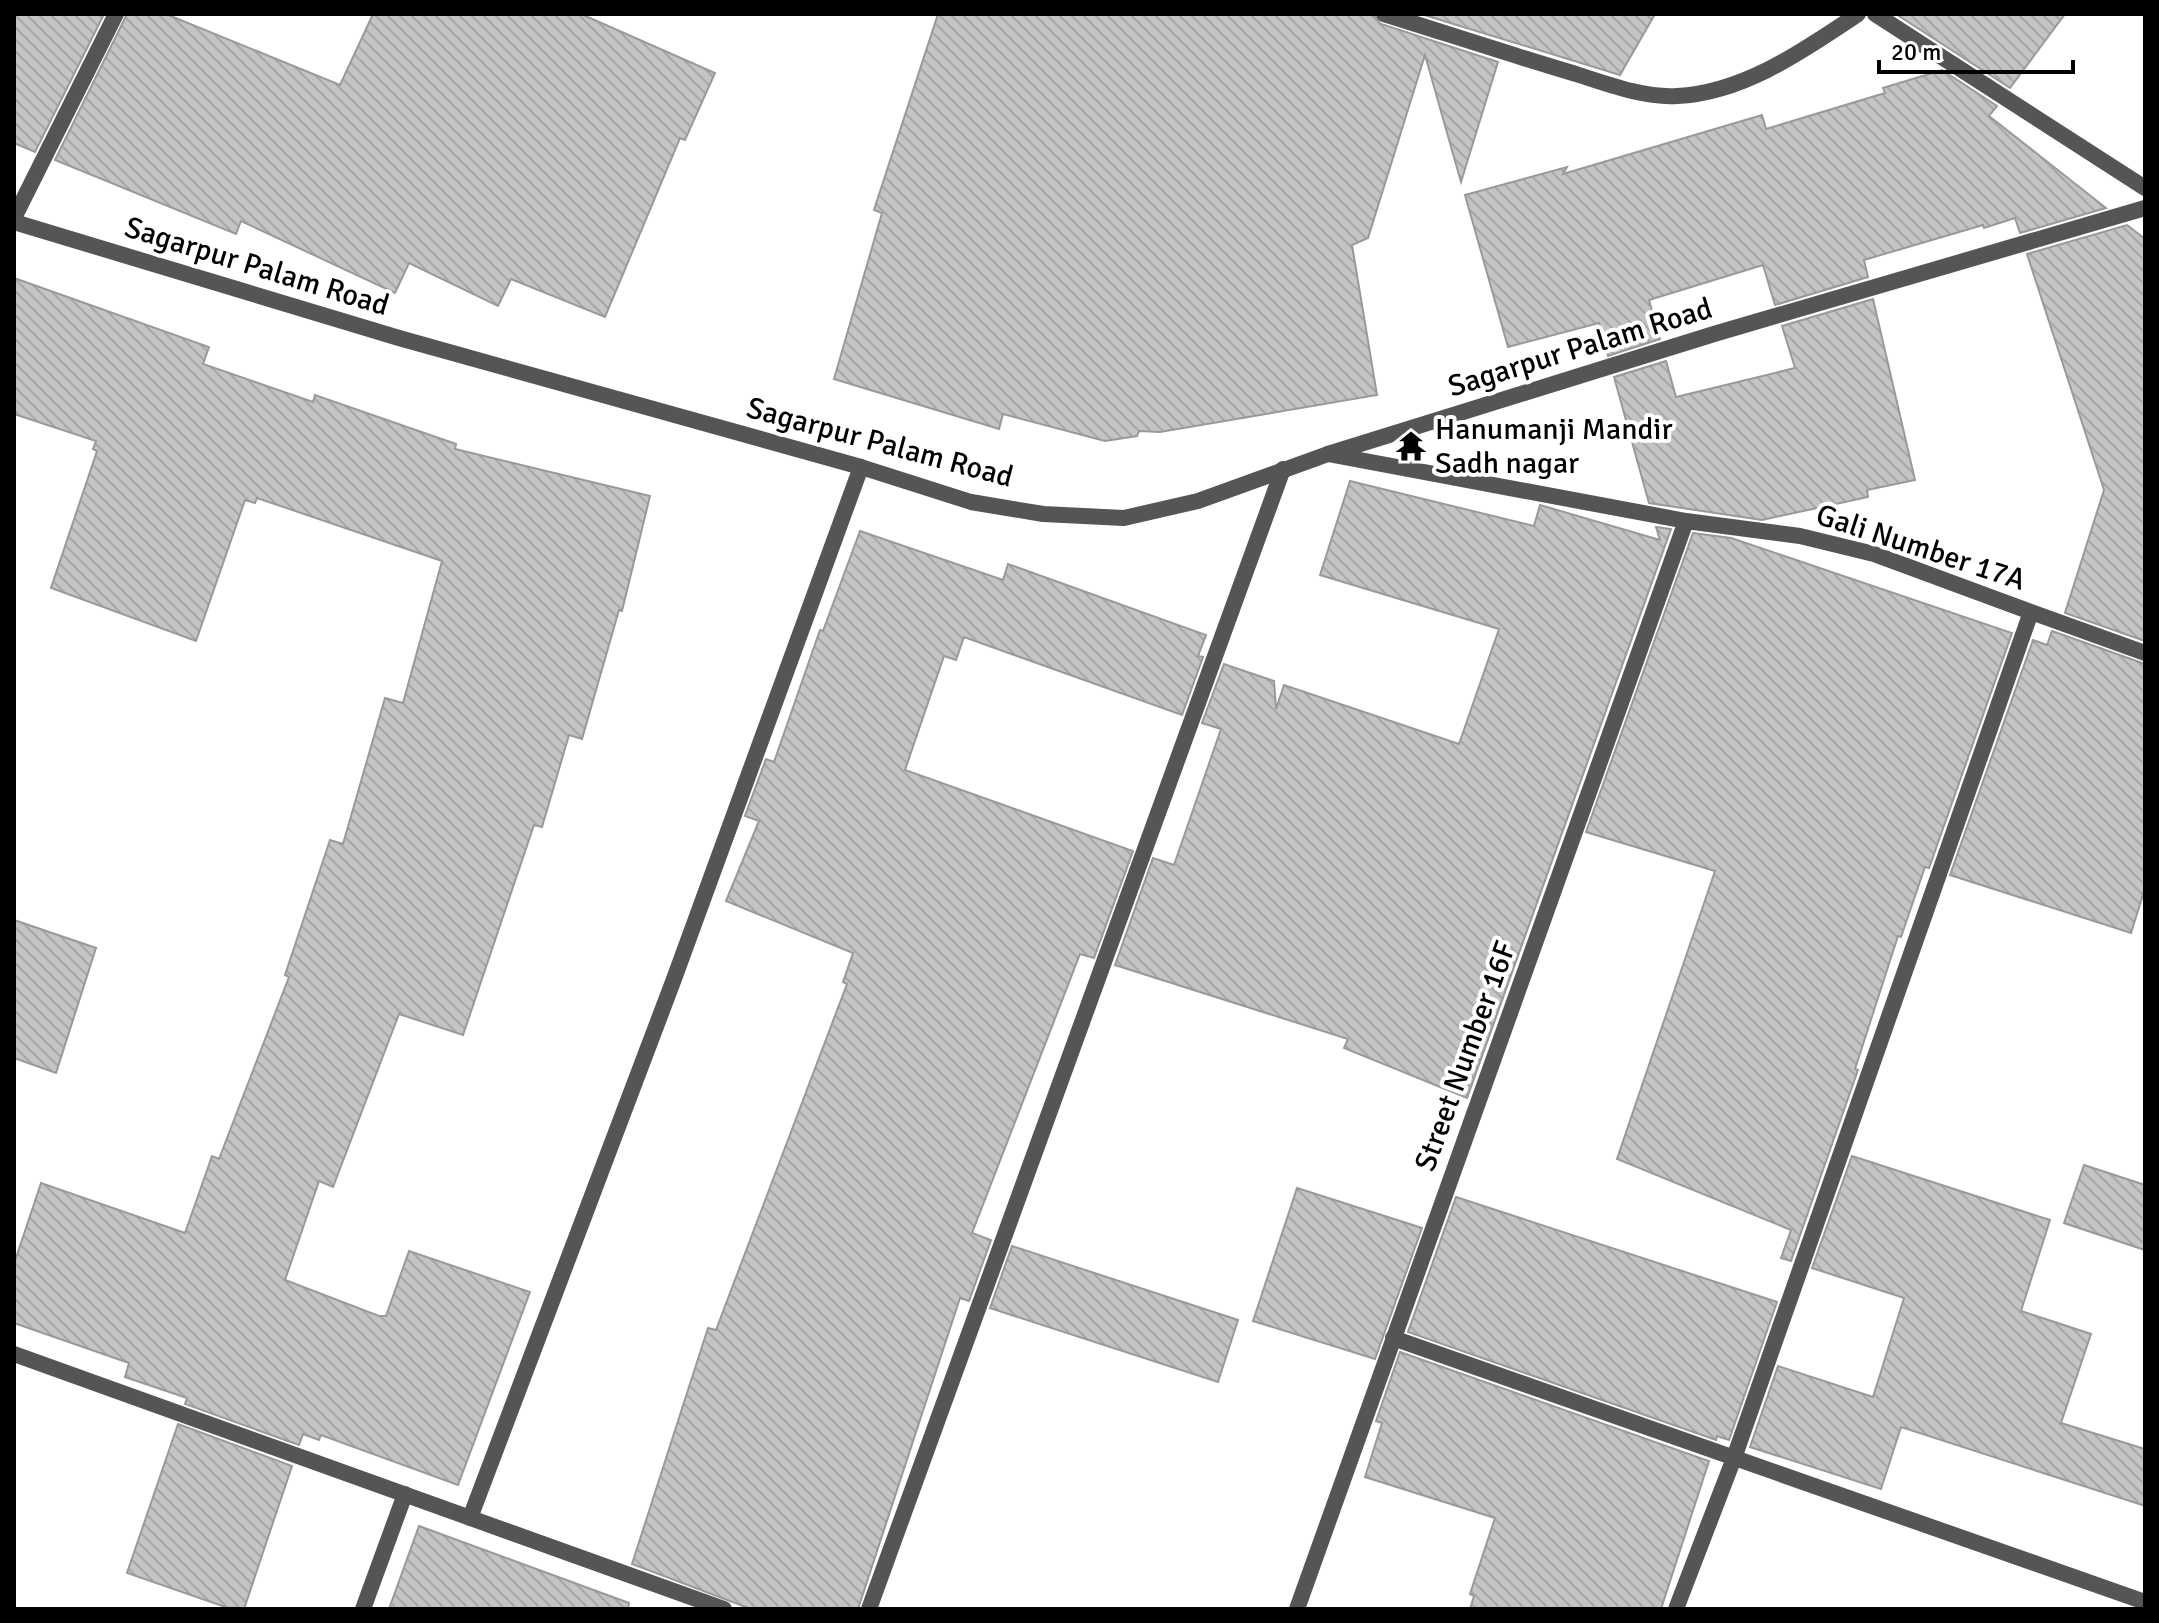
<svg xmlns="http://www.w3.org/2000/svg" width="2159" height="1623" font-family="Signika,sans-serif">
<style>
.building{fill:url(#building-back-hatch);stroke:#999;stroke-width:2}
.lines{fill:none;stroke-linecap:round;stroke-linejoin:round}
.minor{stroke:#555;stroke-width:16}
.tertiary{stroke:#555;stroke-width:16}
.labels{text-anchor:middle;stroke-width:8;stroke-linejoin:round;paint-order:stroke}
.street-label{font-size:30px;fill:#000;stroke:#fff}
.poi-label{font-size:30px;fill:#000;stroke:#fff;text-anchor:start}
</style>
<defs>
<pattern id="building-back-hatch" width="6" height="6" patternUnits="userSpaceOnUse" patternTransform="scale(2)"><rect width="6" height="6" fill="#c4c4c4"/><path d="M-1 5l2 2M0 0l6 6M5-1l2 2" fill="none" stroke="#a7a7a7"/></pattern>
</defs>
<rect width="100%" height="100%" fill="#fff"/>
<!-- building -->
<path class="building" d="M 14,14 L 104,14 L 35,152 L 14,143 Z
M 127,14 L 166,14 L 340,85 L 373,14 L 581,14 L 715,73 L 685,140 L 680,138 L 605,317 L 511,279 L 498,306 L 409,263 L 395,293 L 241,221 L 236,234 L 55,160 Z
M 938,14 L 1373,14 L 1381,24 L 1498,62 L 1461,182 L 1425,55 L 1368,238 L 1352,245 L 1377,395 L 1160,432 L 1139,431 L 1137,436 L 1105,441 L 1003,414 L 999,429 L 834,379 L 882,213 L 874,210 Z
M 1421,14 L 1655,14 L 1620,75 Z
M 1896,14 L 2065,14 L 2010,88 Z
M 1942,70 L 1997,106 L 1989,116 L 2106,208 L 2020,233 L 2015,218 L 1984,228 L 1983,225 L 1864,260 L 1868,277 L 1775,305 L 1763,265 L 1649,300 L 1660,339 L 1608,356 L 1599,323 L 1508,347 L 1465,195 L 1567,167 L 1563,174 L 1762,115 L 1766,129 L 1885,93 L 1883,88 Z
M 2127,225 L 2145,239 L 2145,641 L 2065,613 L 2104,490 L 2027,254 Z
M 14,278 L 209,347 L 203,364 L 313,402 L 315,395 L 456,444 L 455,449 L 650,496 L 622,611 L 619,610 L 582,739 L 569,735 L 542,827 L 534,825 L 463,1035 L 399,1014 L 333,1187 L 319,1181 L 285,1280 L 379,1316 L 386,1316 L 409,1251 L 530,1292 L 458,1485 L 321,1435 L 319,1440 L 303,1434 L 299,1445 L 185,1404 L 187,1398 L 125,1377 L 129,1363 L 14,1323 L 14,1264 L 41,1183 L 185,1233 L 212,1156 L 219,1159 L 289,977 L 285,975 L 330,840 L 343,844 L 385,698 L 403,703 L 442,561 L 257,498 L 255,503 L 245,500 L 196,641 L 51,588 L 97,451 L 93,449 L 96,441 L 14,414 Z
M 1873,299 L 1915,480 L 1867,490 L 1868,497 L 1762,520 L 1649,503 L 1614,377 L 1666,361 L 1676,397 L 1795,368 L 1782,326 Z
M 1350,481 L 1534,526 L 1540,505 L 1660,540 L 1656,527 L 1671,529 L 1467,1098 L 1344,1048 L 1348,1039 L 1115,965 L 1153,858 L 1174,865 L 1221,729 L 1202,723 L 1224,664 L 1274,681 L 1276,709 L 1284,685 L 1459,744 L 1499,629 L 1320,575 Z
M 860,531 L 1003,580 L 1008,564 L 1206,635 L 1198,656 L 1203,657 L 1182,715 L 964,637 L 956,660 L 944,656 L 905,770 L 1133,851 L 1094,958 L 1080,954 L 972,1233 L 991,1240 L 969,1301 L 960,1298 L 858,1609 L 751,1609 L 632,1564 L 708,1328 L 716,1330 L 847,984 L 843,982 L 853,953 L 726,901 L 759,821 L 745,816 L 766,759 L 774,762 L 820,630 L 823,631 Z
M 1693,533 L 1731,538 L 2012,633 L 1929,868 L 1925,867 L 1901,937 L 1898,936 L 1855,1069 L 1858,1070 L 1791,1261 L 1781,1258 L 1791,1230 L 1617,1159 L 1715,871 L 1586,832 Z
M 2052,631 L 2145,664 L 2145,888 L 2131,933 L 1950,875 L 2033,640 L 2047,645 Z
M 14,920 L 96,948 L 56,1073 L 14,1058 Z
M 1852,1156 L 2050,1220 L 2021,1311 L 2091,1334 L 2061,1423 L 2145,1449 L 2145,1506 L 1901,1427 L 1881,1489 L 1750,1447 L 1778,1366 L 1873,1397 L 1904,1298 L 1812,1268 Z
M 2084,1165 L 2145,1185 L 2145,1250 L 2064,1223 Z
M 1297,1188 L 1422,1228 L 1375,1359 L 1253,1321 Z
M 1456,1197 L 1777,1302 L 1729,1440 L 1717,1436 L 1716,1440 L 1408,1332 Z
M 1012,1246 L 1238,1320 L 1218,1382 L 990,1308 Z
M 1400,1352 L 1709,1461 L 1661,1609 L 1470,1609 L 1474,1596 L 1470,1594 L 1495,1518 L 1365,1477 L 1382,1423 L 1376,1421 Z
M 178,1424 L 292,1466 L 244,1609 L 231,1609 L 127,1573 Z
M 419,1526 L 629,1603 L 628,1609 L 389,1609 Z"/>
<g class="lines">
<!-- minor -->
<path class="minor" d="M 1384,14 C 1448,34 1512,55 1576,74 C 1607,84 1644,98 1677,96 C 1744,93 1804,50 1858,14
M 1875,14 L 2145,188
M 14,218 L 116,14
M 1328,454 L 1686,521 L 1800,536 L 1874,554 L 2031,612 L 1734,1458 L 1676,1609
M 2031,612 L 2145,653
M 1393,1338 L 2145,1602
M 14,1354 L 724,1609
M 470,1518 L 674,979 L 861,467
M 363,1609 L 405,1494
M 869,1609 L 1283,469
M 1297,1609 L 1686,521"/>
<!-- tertiary -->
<path class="tertiary" d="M 14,222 L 399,338 L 861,467 L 971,502 L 1043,514 L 1124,518 L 1198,501 L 1328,454 L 1714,334 L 2145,208"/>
</g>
<!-- icons -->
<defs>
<g id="temple-bare" transform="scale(2.4)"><path d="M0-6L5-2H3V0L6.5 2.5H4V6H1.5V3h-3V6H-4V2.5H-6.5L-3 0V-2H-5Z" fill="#000" stroke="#fff" stroke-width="2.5" paint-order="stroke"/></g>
</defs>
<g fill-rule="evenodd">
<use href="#temple-bare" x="1411" y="446"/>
</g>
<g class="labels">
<!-- street labels -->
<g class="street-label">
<text transform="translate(257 266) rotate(17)" y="10">Sagarpur Palam Road</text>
<text transform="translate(1580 347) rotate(-17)" y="10">Sagarpur Palam Road</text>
<text transform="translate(880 442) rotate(15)" y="10">Sagarpur Palam Road</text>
<text transform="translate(1921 547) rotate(18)" y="10">Gali Number 17A</text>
<text transform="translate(1465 1056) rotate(-70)" y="10">Street Number 16F</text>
</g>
<!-- poi labels -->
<g class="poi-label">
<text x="1435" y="439">Hanumanji Mandir<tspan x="1435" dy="34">Sadh nagar</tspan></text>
</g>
</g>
<!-- border -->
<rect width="2159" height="1623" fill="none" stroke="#000000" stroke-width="32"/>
<!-- scale -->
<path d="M1879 60v12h194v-12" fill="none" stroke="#000000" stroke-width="4"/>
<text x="1891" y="60" font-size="24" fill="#000000" stroke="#ffffff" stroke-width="6" paint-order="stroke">20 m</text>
</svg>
